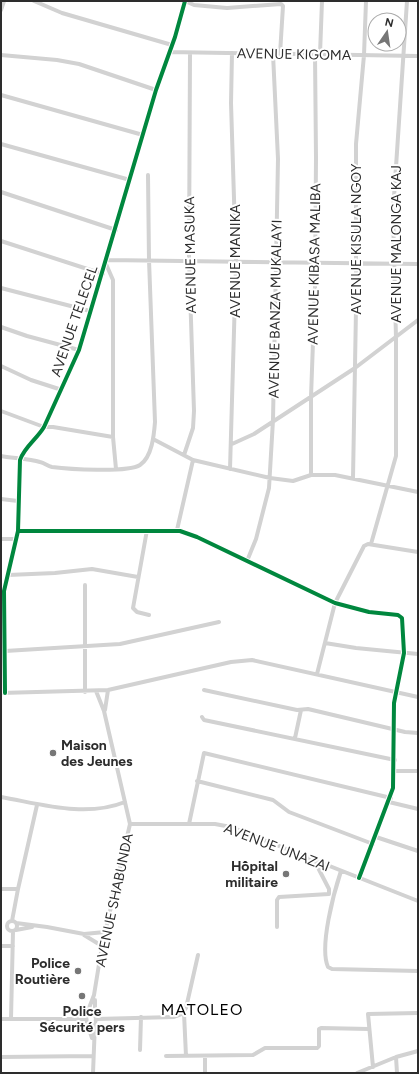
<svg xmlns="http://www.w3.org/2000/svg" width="419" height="1074" font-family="Figtree,sans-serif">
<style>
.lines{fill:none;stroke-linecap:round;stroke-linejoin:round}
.street{stroke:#d2d2d2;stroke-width:4}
.cycleway-casing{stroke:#fff;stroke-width:6}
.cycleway{stroke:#00873e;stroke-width:4}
.poi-dot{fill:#767676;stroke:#fff;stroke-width:1.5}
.labels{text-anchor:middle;stroke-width:4;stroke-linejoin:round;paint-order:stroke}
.street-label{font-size:14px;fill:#2d2d2d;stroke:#fff}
.poi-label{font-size:14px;font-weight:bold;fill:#2d2d2d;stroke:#fff;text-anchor:end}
.quarter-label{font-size:16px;letter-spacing:1px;fill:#000;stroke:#fff}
</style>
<rect width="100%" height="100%" fill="#fff"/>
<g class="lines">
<!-- street -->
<path class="street" d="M 34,1 L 62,13 L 172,45
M 185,1 L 194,5 L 227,8 L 281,4 L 283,6 L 280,54
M 1,10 L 4,1
M 169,52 L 418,56
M 320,54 L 322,1
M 1,55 L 57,60 L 79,64 L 156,90
M 1,95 L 143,135
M 1,144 L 130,180
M 1,192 L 116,230
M 1,241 L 103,274
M 107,260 L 418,264
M 106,264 L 113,280 L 113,437 L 116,469
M 1,288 L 90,311
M 1,327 L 27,336 L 79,350
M 1,366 L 31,380 L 62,390
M 1,411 L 44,427 L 53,427 L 113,437
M 153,439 L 193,460 L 270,478 L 293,481 L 311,475 L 335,475 L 418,492
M 232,444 L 254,434 L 355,368 L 418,320
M 184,455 L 193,428 L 194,411 L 189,260 L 190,53
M 1,456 C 12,458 30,459 40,462 C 45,463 47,466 52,467 C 67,469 128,473 140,465 C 152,457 154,435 155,422 L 149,260 L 148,175
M 230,469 L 236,262 L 231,103 L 232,53
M 311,475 L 311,397 L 315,287 L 316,158 L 315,54
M 353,478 L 356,309 L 356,144 L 364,55 L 366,1
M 1,499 L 18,501
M 147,530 L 133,608 L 137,612 L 149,615
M 177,530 L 193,460
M 18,531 L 180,531 L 197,537 L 335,603 L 369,612 L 398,615 L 402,618 L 404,653 L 394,703 L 393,788 L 359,878
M 1,539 L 16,539
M 371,544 L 396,456 L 396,338 L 393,212 L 407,1
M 247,561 L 256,539 L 269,488 L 273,420 L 278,159 L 273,54
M 8,575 L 55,573 L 92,569 L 138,577
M 85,585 L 85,692
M 325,643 L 356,648 L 418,654
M 5,651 L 120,644 L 219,622
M 317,674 L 335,603 L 364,546 L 368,544 L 418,552
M 204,690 L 297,710 L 308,709 L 405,732 L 418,733
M 1,693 L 108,690 L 231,662 L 252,660 L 418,697
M 5,693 L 4,591 L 18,531 L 20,460 C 24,447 37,439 44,427 L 79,350 L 156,90 L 175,37 L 185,1
M 105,710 L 108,690
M 202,717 L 204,720 L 395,760
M 295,738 L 301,710
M 395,771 L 418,771
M 197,781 L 273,800 L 289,812 L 373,844
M 1,797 C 41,804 85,818 125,802
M 389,802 L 418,809
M 130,824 L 215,824 L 231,827 L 418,901
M 189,824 L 204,753 L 391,798
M 376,837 L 418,851
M 341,871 C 334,892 319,947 328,967 L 332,969 L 418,971
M 1,889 L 18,889
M7 926a5 5 0 1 1 10 0a5 5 0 1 1-10 0Z
M 12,921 L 18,889 L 37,805
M 16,923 L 47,927 L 84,934 L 105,932
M 277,927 L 277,900 L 279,897 L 329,894 L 329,889 L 314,860
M 16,930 L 32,927
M 84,935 L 102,946
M 1,946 L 13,946
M 95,1000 L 95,1015
M 184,1013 L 186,1056
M 88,1014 L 95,1015 L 96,1019 L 95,1023 L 87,1023 L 86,1016 L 94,995 L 102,946 L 130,824 L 104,711 L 96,691
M 1,1019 L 85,1019
M 11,1019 L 13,931
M 96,1019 L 174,1017 L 182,1014 L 186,1008 L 198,955
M 87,1023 L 92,1038
M 140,1050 L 141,1017
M 166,1056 L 253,1055 L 265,1048 L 317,1048 L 319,1046 L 319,1029 L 321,1028 L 369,1029
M 205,1056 L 205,1073
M 1,1057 L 92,1056
M 396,1057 L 397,1073
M 373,1067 L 368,1014 L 418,1013
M 93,1073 L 95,1023
M 357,1073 L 396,1057 L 418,1051"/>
<!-- cycleway casing -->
<g class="cycleway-casing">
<path id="cycleway" d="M 18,531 L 180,531 L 197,537 L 335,603 L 369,612 L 398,615 L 402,618 L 404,653 L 394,703 L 393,788 L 359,878
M 5,693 L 4,591 L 18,531 L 20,460 C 24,447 37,439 44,427 L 79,350 L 156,90 L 175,37 L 185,1"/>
</g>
<!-- cycleway -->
<use href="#cycleway" class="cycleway"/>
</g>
<!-- markers -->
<g class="poi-dot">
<circle cx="53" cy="753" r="4"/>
<circle cx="286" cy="874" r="4"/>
<circle cx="78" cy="971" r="4"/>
<circle cx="82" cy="996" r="4"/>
</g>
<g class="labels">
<!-- street labels -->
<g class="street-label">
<text transform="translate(294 54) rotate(1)" y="5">AVENUE KIGOMA</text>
<text transform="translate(356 239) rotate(-90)" y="5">AVENUE KISULA NGOY</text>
<text transform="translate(396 244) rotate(-90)" y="5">AVENUE MALONGA KAJ</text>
<text transform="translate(190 255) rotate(-91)" y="5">AVENUE MASUKA</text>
<text transform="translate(235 261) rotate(-90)" y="5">AVENUE MANIKA</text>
<text transform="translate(314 264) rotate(-89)" y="5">AVENUE KIBASA MALIBA</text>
<text transform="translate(275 309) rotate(-89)" y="5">AVENUE BANZA MUKALAYI</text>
<text transform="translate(74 321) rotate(-71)" y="5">AVENUE TELECEL</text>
<text transform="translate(277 847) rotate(21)" y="5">AVENUE UNAZAI</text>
<text transform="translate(114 900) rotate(-78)" y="5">AVENUE SHABUNDA</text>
</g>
<!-- poi labels -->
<g class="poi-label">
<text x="61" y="750" text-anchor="start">Maison<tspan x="61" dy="16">des Jeunes</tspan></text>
<text x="278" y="871">Hôpital<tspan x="278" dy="16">militaire</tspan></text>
<text x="70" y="968">Police<tspan x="70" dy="16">Routière</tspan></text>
<text x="82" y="1016" text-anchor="middle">Police<tspan x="82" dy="16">Sécurité pers</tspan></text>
</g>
<!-- quarter labels -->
<g class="quarter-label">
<text x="202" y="1015">MATOLEO</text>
</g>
</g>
<!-- border -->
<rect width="419" height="1074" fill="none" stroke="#2d2d2d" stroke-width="4"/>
<!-- north arrow -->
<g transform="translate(387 32) rotate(13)"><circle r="19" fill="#ffffff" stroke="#ababab"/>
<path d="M0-3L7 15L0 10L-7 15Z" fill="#767676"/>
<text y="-6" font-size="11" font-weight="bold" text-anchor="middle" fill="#2d2d2d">N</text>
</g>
</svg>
